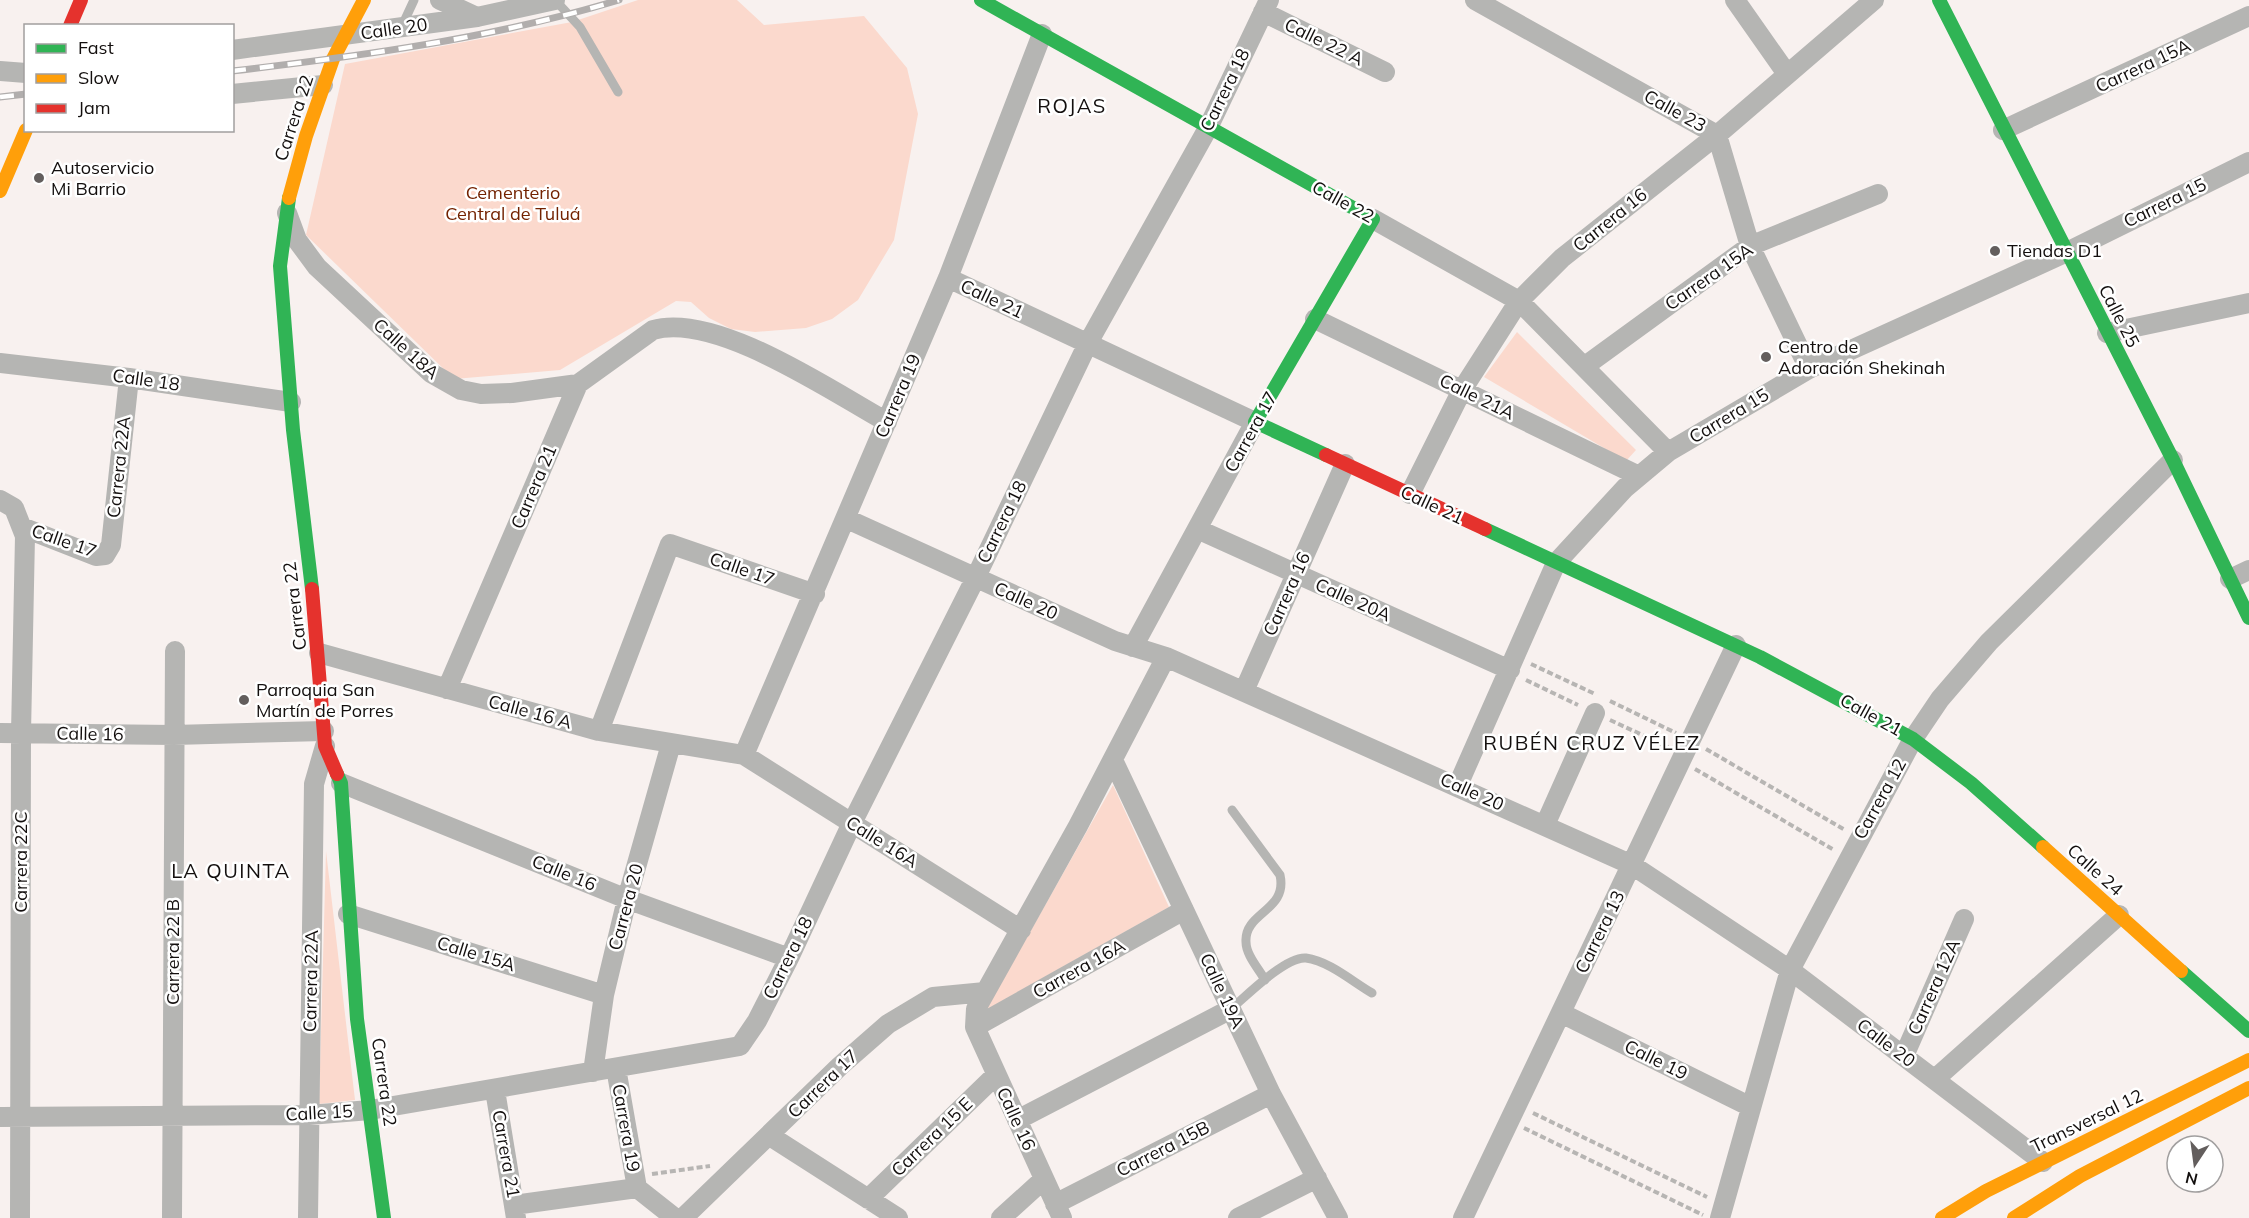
<svg xmlns="http://www.w3.org/2000/svg" width="2249" height="1218" font-family="Mulish,sans-serif">
<style>
.green{fill:#fbd9cd}
.lines{fill:none;stroke-linecap:round;stroke-linejoin:round}
.path{stroke:#b7b5b3;stroke-width:4;stroke-dasharray:6 3;stroke-linecap:butt}
.lane{stroke:#b5b5b3;stroke-width:9}
.street{stroke:#b5b5b3;stroke-width:20}
.fast{stroke:#30b455;stroke-width:14}
.slow{stroke:#ff9f0a;stroke-width:14}
.jam{stroke:#e5322d;stroke-width:14}
.rail-casing{stroke:#b1aead;stroke-width:7}
.rail{stroke:#fff;stroke-width:4.5;stroke-dasharray:14;stroke-linecap:butt}
.poi-dot{fill:#635e5d;stroke:#fff;stroke-width:2}
.labels{text-anchor:middle;stroke-width:5;stroke-linejoin:round;paint-order:stroke}
.street-label{font-size:18px;fill:#130f0e;stroke:#fff}
.poi-label{font-size:18px;fill:#130f0e;stroke:#fff;text-anchor:start}
.park-label{font-size:18px;fill:#732200;stroke:#fff}
.neighbourhood-label{font-size:20px;letter-spacing:1.5px;fill:#130f0e;stroke:#fff}
</style>
<rect width="100%" height="100%" fill="#f8f1ef"/>
<!-- green -->
<path class="green" d="M 638,0 L 737,0 L 764,25 L 864,16 L 907,68 L 918,114 L 894,240 L 858,300 L 832,319 L 806,328 L 755,332 L 731,329 L 709,318 L 691,302 L 676,301 L 560,370 L 454,379 L 306,235 L 345,64 L 572,22 Z
M 1517,332 L 1636,450 L 1626,461 L 1484,377 Z
M 1113,785 L 1169,907 L 986,1010 Z
M 326,851 L 355,1100 L 319,1104 Z"/>
<g class="lines">
<!-- path -->
<path class="path" d="M 1531,664 L 1595,694
M 1526,680 L 1578,705
M 1610,701 L 1676,733
M 1610,720 L 1668,747
M 1706,749 L 1845,830
M 1695,769 L 1834,850
M 1533,1113 L 1707,1197
M 1524,1128 L 1703,1215
M 652,1174 L 710,1166"/>
<!-- lane -->
<path class="lane" d="M 555,0 L 580,27 L 618,92
M 402,26 L 414,0
M 1232,810 L 1280,875 C 1288,911 1244,912 1246,942 C 1246,955 1259,969 1265,980
M 1231,1009 C 1246,996 1286,956 1306,958 C 1329,961 1353,982 1372,993"/>
<!-- street -->
<path class="street" d="M 440,0 L 477,17
M 1475,0 L 1717,135 L 1750,246 L 1809,369
M 1735,0 L 1787,74
M 1263,12 L 1385,72
M 232,50 L 477,17 L 555,0
M 0,71 L 26,73
M 232,94 L 323,85
M 2003,130 L 2249,16
M 287,213 L 297,240 L 317,267 L 431,373 L 461,390 L 481,394 L 512,393 L 578,384 L 653,330 C 716,312 831,391 887,422
M 1373,219 L 1519,301 L 1668,452
M 948,278 L 1255,422 L 1133,647
M 1315,319 L 1639,476
M 2107,333 L 2249,303
M 0,363 L 129,378 L 291,402
M 1585,366 L 1750,246 L 1878,194
M 1410,494 L 1462,390 L 1519,301 L 1562,258 L 1717,135 L 1874,0
M 0,500 L 14,508 L 25,536 L 21,733 L 20,1218
M 847,519 L 1115,641 L 1166,657 L 1632,865 L 1790,970 L 2043,1162
M 22,527 L 96,556 L 105,555 L 111,545 L 129,378
M 1197,529 L 1510,670
M 2230,579 L 2249,570
M 319,653 L 599,731 L 744,755 L 1021,930
M 447,689 L 578,384
M 1244,691 L 1345,464
M 599,731 L 670,544 L 815,594
M 0,733 L 174,735 L 324,731
M 744,755 L 948,278 L 1042,34
M 1113,760 L 1271,1094 L 1338,1218
M 341,783 L 627,899 L 789,958
M 1458,785 L 1556,563 L 1625,488 L 1668,452 L 1809,369 L 2065,253 L 2249,162
M 1545,825 L 1595,713
M 348,914 L 604,995
M 1561,1013 L 1751,1107
M 975,1027 L 1184,910
M 1904,1056 L 1964,919
M 616,1068 L 637,1188
M 593,1072 L 604,995 L 627,899 L 671,744
M 1935,1079 L 2119,915
M 495,1090 L 516,1218
M 0,1117 L 309,1115 L 370,1110 L 740,1046 L 757,1021 L 789,958 L 852,823 L 975,579 L 1088,343 L 1208,128 L 1269,0
M 1017,1120 L 1231,1009
M 770,1136 L 898,1218
M 637,1188 L 675,1218
M 868,1199 L 996,1075
M 1055,1204 L 1271,1094
M 514,1205 L 637,1188
M 172,1218 L 175,651
M 308,1218 L 314,784 L 325,746
M 683,1218 L 840,1066 L 888,1024 L 933,997 L 985,992
M 1001,1218 L 1044,1179
M 1062,1218 L 975,1027 L 976,1009 L 1078,826 L 1166,657
M 1238,1218 L 1317,1178
M 1463,1218 L 1736,645
M 1720,1218 L 1790,970 L 1913,739 L 1940,699 L 1989,642 L 2173,460"/>
<!-- fast -->
<path class="fast" d="M 981,0 L 1373,219 L 1255,422 L 1326,455
M 1939,0 L 2173,460 L 2249,618
M 289,198 L 280,266 L 293,430 L 312,589
M 1485,529 L 1760,657 L 1913,739 L 1971,783 L 2043,847
M 337,774 L 341,783 L 357,1019 L 384,1218
M 2181,971 L 2249,1031"/>
<!-- slow -->
<path class="slow" d="M 0,191 L 26,130
M 289,198 L 306,136 L 333,59 L 364,0
M 2043,847 L 2181,971
M 1942,1218 L 1986,1191 L 2249,1060
M 2014,1218 L 2080,1176 L 2249,1088"/>
<!-- jam -->
<path class="jam" d="M 70,26 L 81,0
M 1326,455 L 1485,529
M 312,589 L 325,746 L 337,774"/>
<!-- rail casing -->
<g class="rail-casing">
<path id="rail" d="M 232,71 C 362,56 494,38 619,0
M 0,97 L 26,94"/>
</g>
<!-- rail -->
<use href="#rail" class="rail"/>
</g>
<!-- markers -->
<g class="poi-dot">
<circle cx="39" cy="178" r="6"/>
<circle cx="1995" cy="251" r="6"/>
<circle cx="1766" cy="357" r="6"/>
<circle cx="244" cy="700" r="6"/>
</g>
<g class="labels">
<!-- street labels -->
<g class="street-label">
<text transform="translate(394 29) rotate(-8)" y="6">Calle 20</text>
<text transform="translate(1324 42) rotate(26)" y="6">Calle 22 A</text>
<text transform="translate(2143 66) rotate(-25)" y="6">Carrera 15A</text>
<text transform="translate(1225 90) rotate(-64)" y="6">Carrera 18</text>
<text transform="translate(1675 111) rotate(29)" y="6">Calle 23</text>
<text transform="translate(294 118) rotate(-72)" y="6">Carrera 22</text>
<text transform="translate(1343 202) rotate(29)" y="6">Calle 22</text>
<text transform="translate(2165 203) rotate(-26)" y="6">Carrera 15</text>
<text transform="translate(1610 220) rotate(-39)" y="6">Carrera 16</text>
<text transform="translate(1709 277) rotate(-35)" y="6">Carrera 15A</text>
<text transform="translate(992 299) rotate(25)" y="6">Calle 21</text>
<text transform="translate(2119 316) rotate(63)" y="6">Calle 25</text>
<text transform="translate(406 349) rotate(42)" y="6">Calle 18A</text>
<text transform="translate(146 380) rotate(8)" y="6">Calle 18</text>
<text transform="translate(898 396) rotate(-67)" y="6">Carrera 19</text>
<text transform="translate(1477 397) rotate(26)" y="6">Calle 21A</text>
<text transform="translate(1729 416) rotate(-31)" y="6">Carrera 15</text>
<text transform="translate(1251 432) rotate(-61)" y="6">Carrera 17</text>
<text transform="translate(119 467) rotate(-84)" y="6">Carrera 22A</text>
<text transform="translate(534 487) rotate(-67)" y="6">Carrera 21</text>
<text transform="translate(1432 505) rotate(25)" y="6">Calle 21</text>
<text transform="translate(1002 522) rotate(-64)" y="6">Carrera 18</text>
<text transform="translate(64 541) rotate(19)" y="6">Calle 17</text>
<text transform="translate(742 569) rotate(19)" y="6">Calle 17</text>
<text transform="translate(1287 594) rotate(-66)" y="6">Carrera 16</text>
<text transform="translate(1353 600) rotate(24)" y="6">Calle 20A</text>
<text transform="translate(1026 601) rotate(24)" y="6">Calle 20</text>
<text transform="translate(295 606) rotate(-97)" y="6">Carrera 22</text>
<text transform="translate(530 712) rotate(15)" y="6">Calle 16 A</text>
<text transform="translate(1871 715) rotate(29)" y="6">Calle 21</text>
<text transform="translate(90 734) rotate(1)" y="6">Calle 16</text>
<text transform="translate(1472 792) rotate(24)" y="6">Calle 20</text>
<text transform="translate(1880 799) rotate(-61)" y="6">Carrera 12</text>
<text transform="translate(882 842) rotate(32)" y="6">Calle 16A</text>
<text transform="translate(21 862) rotate(-90)" y="6">Carrera 22C</text>
<text transform="translate(2095 870) rotate(42)" y="6">Calle 24</text>
<text transform="translate(564 873) rotate(22)" y="6">Calle 16</text>
<text transform="translate(626 907) rotate(-75)" y="6">Carrera 20</text>
<text transform="translate(1600 932) rotate(-64)" y="6">Carrera 13</text>
<text transform="translate(173 952) rotate(-90)" y="6">Carrera 22 B</text>
<text transform="translate(476 954) rotate(17)" y="6">Calle 15A</text>
<text transform="translate(788 958) rotate(-64)" y="6">Carrera 18</text>
<text transform="translate(1079 969) rotate(-29)" y="6">Carrera 16A</text>
<text transform="translate(311 981) rotate(-89)" y="6">Carrera 22A</text>
<text transform="translate(1934 987) rotate(-66)" y="6">Carrera 12A</text>
<text transform="translate(1222 991) rotate(65)" y="6">Calle 19A</text>
<text transform="translate(1886 1043) rotate(37)" y="6">Calle 20</text>
<text transform="translate(1656 1060) rotate(26)" y="6">Calle 19</text>
<text transform="translate(384 1082) rotate(82)" y="6">Carrera 22</text>
<text transform="translate(823 1084) rotate(-44)" y="6">Carrera 17</text>
<text transform="translate(319 1113) rotate(-3)" y="6">Calle 15</text>
<text transform="translate(1016 1119) rotate(65)" y="6">Calle 16</text>
<text transform="translate(2087 1121) rotate(-26)" y="6">Transversal 12</text>
<text transform="translate(626 1128) rotate(80)" y="6">Carrera 19</text>
<text transform="translate(932 1137) rotate(-44)" y="6">Carrera 15 E</text>
<text transform="translate(1163 1149) rotate(-27)" y="6">Carrera 15B</text>
<text transform="translate(506 1154) rotate(80)" y="6">Carrera 21</text>
</g>
<!-- poi labels -->
<g class="poi-label">
<text x="51" y="174">Autoservicio<tspan x="51" dy="21">Mi Barrio</tspan></text>
<text x="2007" y="257">Tiendas D1</text>
<text x="1778" y="353">Centro de<tspan x="1778" dy="21">Adoración Shekinah</tspan></text>
<text x="256" y="696">Parroquia San<tspan x="256" dy="21">Martín de Porres</tspan></text>
</g>
<!-- park labels -->
<g class="park-label">
<text x="513" y="199">Cementerio<tspan x="513" dy="21">Central de Tuluá</tspan></text>
</g>
<!-- neighbourhood labels -->
<g class="neighbourhood-label">
<text x="1072" y="113">ROJAS</text>
<text x="1592" y="750">RUBÉN CRUZ VÉLEZ</text>
<text x="231" y="878">LA QUINTA</text>
</g>
</g>
<!-- legend -->
<rect x="24" y="24" width="210" height="108" fill="#ffffff" stroke="#a19f9f" stroke-width="1.5"/>
<rect x="36" y="44" width="30" height="9" fill="#30b455" stroke="#a19f9f" stroke-width="1.5"/>
<text x="78" y="54" font-size="18" fill="#130f0e">Fast</text>
<rect x="36" y="74" width="30" height="9" fill="#ff9f0a" stroke="#a19f9f" stroke-width="1.5"/>
<text x="78" y="84" font-size="18" fill="#130f0e">Slow</text>
<rect x="36" y="104" width="30" height="9" fill="#e5322d" stroke="#a19f9f" stroke-width="1.5"/>
<text x="78" y="114" font-size="18" fill="#130f0e">Jam</text>
<!-- north arrow -->
<g transform="translate(2195 1164) rotate(193)"><circle r="28" fill="#ffffff" stroke="#a19f9f" stroke-width="1.5"/>
<path d="M0-4.5L10 22L0 15L-10 22Z" fill="#635e5d"/>
<text y="-9" font-size="16" font-weight="bold" text-anchor="middle" fill="#130f0e">N</text>
</g>
</svg>
